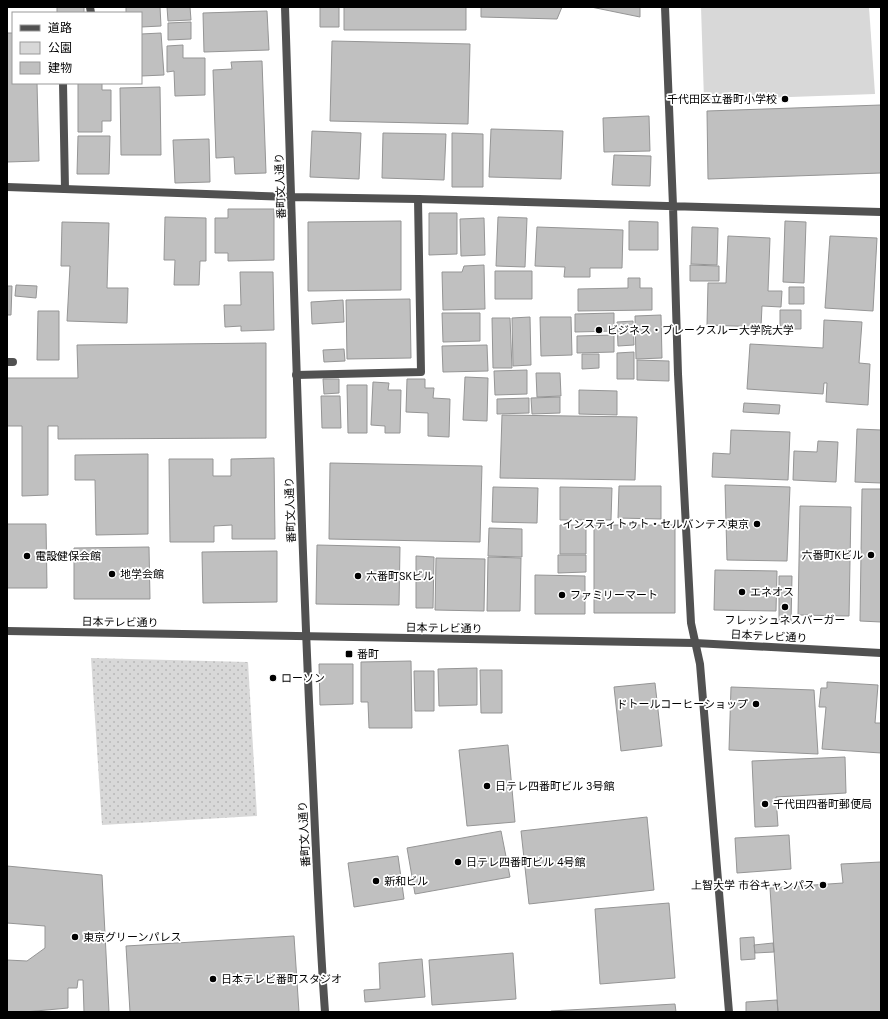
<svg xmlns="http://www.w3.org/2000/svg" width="888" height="1019" font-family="'DM Sans','Noto Sans JP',sans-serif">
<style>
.green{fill:url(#green-dots)}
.pitch{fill:#d8d8d8}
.building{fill:#c0c0c0;stroke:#959595}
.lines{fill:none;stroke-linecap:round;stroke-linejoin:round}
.service{stroke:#515151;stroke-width:8}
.minor{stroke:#515151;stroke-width:8}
.tertiary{stroke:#515151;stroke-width:8}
.poi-dot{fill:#000;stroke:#fff;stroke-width:1.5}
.labels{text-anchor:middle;stroke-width:3.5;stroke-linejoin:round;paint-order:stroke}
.poi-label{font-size:11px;fill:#000;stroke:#fff;text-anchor:start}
.street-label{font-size:11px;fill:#000;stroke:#fff}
</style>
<defs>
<pattern id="green-dots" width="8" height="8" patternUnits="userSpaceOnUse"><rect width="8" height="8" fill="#d8d8d8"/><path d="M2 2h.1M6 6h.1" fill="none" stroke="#b8b8b8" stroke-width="1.8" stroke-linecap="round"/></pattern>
</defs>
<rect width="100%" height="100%" fill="#fff"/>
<!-- green -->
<path class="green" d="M 91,658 L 248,662 L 257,816 L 102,825 Z"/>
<!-- pitch -->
<path class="pitch" d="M 701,7 L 869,7 L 875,94 L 704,100 Z"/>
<!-- building -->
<path class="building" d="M 57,7 L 84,7 L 84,13 L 57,13 Z
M 126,7 L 160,7 L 161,26 L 141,27 L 141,13 L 126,13 Z
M 167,7 L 190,7 L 191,20 L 168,21 Z
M 320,7 L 339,7 L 339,27 L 320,27 Z
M 344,7 L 466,7 L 466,30 L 344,30 Z
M 481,7 L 562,7 L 557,19 L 481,17 Z
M 591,7 L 640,7 L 640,17 Z
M 267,11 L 269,50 L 204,52 L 203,13 Z
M 191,22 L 191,39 L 168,40 L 168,23 Z
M 7,33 L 13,33 L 13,83 L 37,83 L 39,161 L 7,162 Z
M 161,33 L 164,75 L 141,76 L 141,34 Z
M 332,41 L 470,44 L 468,124 L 330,121 Z
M 183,45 L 183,58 L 205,58 L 205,95 L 175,96 L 174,71 L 167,72 L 167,46 Z
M 262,61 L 266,173 L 235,174 L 234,157 L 216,158 L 213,70 L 232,69 L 231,62 Z
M 78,83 L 102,83 L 102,90 L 111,90 L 111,121 L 102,121 L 102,132 L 78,132 Z
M 160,87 L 161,155 L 121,155 L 120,88 Z
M 881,105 L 881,173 L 708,179 L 707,111 Z
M 649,116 L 650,151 L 604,152 L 603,118 Z
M 491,129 L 563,131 L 561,179 L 489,177 Z
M 312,131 L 361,133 L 359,179 L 310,177 Z
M 383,133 L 446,134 L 444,180 L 382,178 Z
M 452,133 L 483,134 L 483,187 L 452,187 Z
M 78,136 L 110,136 L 109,174 L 77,174 Z
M 209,139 L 210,182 L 175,183 L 173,140 Z
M 614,155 L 651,156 L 650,186 L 612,185 Z
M 228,209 L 274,209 L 274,260 L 228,261 L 228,253 L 215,253 L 215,218 L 228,218 Z
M 429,213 L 457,213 L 457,254 L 429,255 Z
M 165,217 L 206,218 L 206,261 L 200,261 L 199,285 L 174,285 L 175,260 L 164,260 Z
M 498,217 L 527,218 L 525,267 L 496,266 Z
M 484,218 L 485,255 L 461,256 L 460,219 Z
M 401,221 L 401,290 L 308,291 L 308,222 Z
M 629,221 L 658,222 L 658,250 L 629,250 Z
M 785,221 L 806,222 L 804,283 L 783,282 Z
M 62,222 L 109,223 L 107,288 L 128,288 L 127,323 L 67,321 L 70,266 L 61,266 Z
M 537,227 L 623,230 L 622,268 L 590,268 L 590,277 L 564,277 L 565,267 L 535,266 Z
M 692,227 L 718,228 L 717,265 L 691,264 Z
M 728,236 L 770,238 L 768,291 L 782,291 L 781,307 L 762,306 L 761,327 L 707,325 L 708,283 L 726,283 Z
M 830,236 L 877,238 L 873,311 L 825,308 Z
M 484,265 L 485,309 L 443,310 L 442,272 L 462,272 L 464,266 Z
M 690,265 L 719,266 L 719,281 L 690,281 Z
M 495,271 L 532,271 L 532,299 L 495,299 Z
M 240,272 L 273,272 L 274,330 L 241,331 L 241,326 L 225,327 L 224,305 L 241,305 Z
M 628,278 L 640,278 L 640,288 L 652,288 L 652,310 L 578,311 L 578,289 L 628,288 Z
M 16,285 L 37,286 L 36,298 L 15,296 Z
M 7,286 L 12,286 L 11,315 L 7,315 Z
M 789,287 L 804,287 L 804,304 L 789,304 Z
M 410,299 L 411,358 L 347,359 L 346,300 Z
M 343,300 L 344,322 L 312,324 L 311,302 Z
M 780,310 L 801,310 L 801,329 L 780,329 Z
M 38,311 L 59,311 L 59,360 L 37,360 Z
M 442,313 L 480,313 L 480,341 L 443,342 Z
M 614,313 L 614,331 L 575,332 L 575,314 Z
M 661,315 L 662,358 L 636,359 L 635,316 Z
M 530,317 L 531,365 L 513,366 L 512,318 Z
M 540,317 L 571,317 L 572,355 L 541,356 Z
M 492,318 L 510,318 L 512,368 L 493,368 Z
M 824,320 L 862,322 L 859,363 L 870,364 L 868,405 L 826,402 L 827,383 L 824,383 L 823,394 L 747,389 L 750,344 L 823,348 Z
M 633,321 L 634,345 L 618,346 L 617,322 Z
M 614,335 L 614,352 L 577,353 L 577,336 Z
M 266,343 L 266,438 L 58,439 L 58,426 L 48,426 L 48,495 L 22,496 L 22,426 L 7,426 L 7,378 L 78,378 L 77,345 Z
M 487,345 L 488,371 L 443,372 L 442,346 Z
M 344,349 L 345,361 L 324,362 L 323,350 Z
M 634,352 L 634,379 L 617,379 L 617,353 Z
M 582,354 L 599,354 L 599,368 L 582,369 Z
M 637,360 L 669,361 L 669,381 L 637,380 Z
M 527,370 L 527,394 L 495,395 L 494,371 Z
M 536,373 L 560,373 L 561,396 L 537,397 Z
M 465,377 L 488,378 L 487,421 L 463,420 Z
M 323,379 L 339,379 L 339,393 L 324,394 Z
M 407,379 L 425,379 L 425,388 L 434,388 L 433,398 L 450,399 L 449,437 L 428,436 L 428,413 L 406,412 Z
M 373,382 L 389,383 L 388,390 L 401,390 L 400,433 L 385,433 L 385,426 L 371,425 Z
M 347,385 L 367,385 L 367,433 L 348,433 Z
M 579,390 L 617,391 L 617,415 L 579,414 Z
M 321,396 L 340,396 L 341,428 L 322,428 Z
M 560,397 L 560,413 L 532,414 L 531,398 Z
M 529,398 L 529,413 L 497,414 L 497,399 Z
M 744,403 L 780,405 L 779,414 L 743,412 Z
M 502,415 L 637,417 L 635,480 L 500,478 Z
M 857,429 L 881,430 L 881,483 L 855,482 Z
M 731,430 L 790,432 L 788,480 L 712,477 L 713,453 L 730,454 Z
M 818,441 L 838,442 L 836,482 L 793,480 L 794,451 L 817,452 Z
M 148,454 L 148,534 L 96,535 L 95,480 L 75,480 L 75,455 Z
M 274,458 L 275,539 L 232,539 L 232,525 L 214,526 L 214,542 L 170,542 L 169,459 L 213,459 L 213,476 L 231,476 L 231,459 Z
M 330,463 L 482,466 L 480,542 L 329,539 Z
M 725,485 L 790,487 L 787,561 L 727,560 Z
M 619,486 L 661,486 L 661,519 L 618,518 Z
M 493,487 L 538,488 L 537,523 L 492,522 Z
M 560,487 L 612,488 L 611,520 L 560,520 Z
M 862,489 L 881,489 L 881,622 L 860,621 Z
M 800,506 L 851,507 L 849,616 L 798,615 Z
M 7,524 L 46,524 L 47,588 L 7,588 Z
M 560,525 L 586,525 L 586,554 L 560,554 Z
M 594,525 L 675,525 L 675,613 L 594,613 Z
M 489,528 L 522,529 L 522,557 L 488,556 Z
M 317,545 L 400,547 L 399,605 L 316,604 Z
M 149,547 L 150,599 L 74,599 L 74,548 Z
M 277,551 L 277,602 L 203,603 L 202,552 Z
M 558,555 L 586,555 L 586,572 L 558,573 Z
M 416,556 L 434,557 L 433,608 L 416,608 Z
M 488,557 L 521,558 L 520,611 L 487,611 Z
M 436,558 L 485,559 L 484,611 L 435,610 Z
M 715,570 L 777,571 L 776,611 L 714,610 Z
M 535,575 L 585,576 L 585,614 L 535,614 Z
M 779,576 L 792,576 L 791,623 L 779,623 Z
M 411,661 L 412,728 L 369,728 L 368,702 L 361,702 L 361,662 Z
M 319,664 L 353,664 L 353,704 L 320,705 Z
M 477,668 L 477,705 L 439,706 L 438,669 Z
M 480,670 L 502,670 L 502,713 L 481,713 Z
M 414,671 L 434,671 L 434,711 L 415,711 Z
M 827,682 L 878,685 L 875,723 L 881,723 L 881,753 L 822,749 L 826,707 L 819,707 L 821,688 L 827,688 Z
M 655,683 L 662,746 L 621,751 L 614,687 Z
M 731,687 L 814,690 L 818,754 L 729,750 Z
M 508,745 L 515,822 L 467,826 L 459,750 Z
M 845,757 L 846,793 L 776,797 L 778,826 L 755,827 L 752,761 Z
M 647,817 L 654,890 L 529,904 L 521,831 Z
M 501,831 L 510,877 L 415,894 L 407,848 Z
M 789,835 L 791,869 L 737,873 L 735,838 Z
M 398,856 L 404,899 L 354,907 L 348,863 Z
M 881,862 L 881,1012 L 778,1012 L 770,888 L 843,883 L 841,864 Z
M 7,866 L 102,875 L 109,1012 L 84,1012 L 83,980 L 78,980 L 77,988 L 68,988 L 68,1008 L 25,1012 L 7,1012 L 7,960 L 27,961 L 45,948 L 45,926 L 7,923 Z
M 669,903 L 675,978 L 600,984 L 595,909 Z
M 294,936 L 299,1012 L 130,1012 L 126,946 Z
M 754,937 L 755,959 L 741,960 L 740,938 Z
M 773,943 L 774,952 L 755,953 L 754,945 Z
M 513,953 L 516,999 L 432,1005 L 429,960 Z
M 422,959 L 425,997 L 365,1002 L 364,990 L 380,989 L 379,963 Z
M 777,1000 L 778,1012 L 746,1012 L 746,1002 Z
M 675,1004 L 676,1012 L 551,1012 L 551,1011 Z"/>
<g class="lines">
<!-- service -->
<path class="service" d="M 90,7 L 91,13
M 63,83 L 65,189
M 7,362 L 13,362
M 296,375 L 421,372 L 418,199"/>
<!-- minor -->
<path class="minor" d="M 285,7 C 293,246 299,485 310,724 C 315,820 318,916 325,1012
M 665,7 L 673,206 L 678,374 L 691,623 L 700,664 L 729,1012
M 7,187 L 291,197 L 418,199 L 881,212"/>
<!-- tertiary -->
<path class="tertiary" d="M 7,631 L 695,643 L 881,653"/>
</g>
<!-- markers -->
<g class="poi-dot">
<circle cx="785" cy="99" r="4"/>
<circle cx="599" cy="330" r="4"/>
<circle cx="757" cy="524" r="4"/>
<circle cx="871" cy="555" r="4"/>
<circle cx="27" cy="556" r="4"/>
<circle cx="112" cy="574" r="4"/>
<circle cx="358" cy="576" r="4"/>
<circle cx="742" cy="592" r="4"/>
<circle cx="562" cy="595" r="4"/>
<circle cx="785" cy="607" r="4"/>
<rect x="345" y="650" width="8" height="8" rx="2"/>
<circle cx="273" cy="678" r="4"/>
<circle cx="756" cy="704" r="4"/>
<circle cx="487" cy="786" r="4"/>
<circle cx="765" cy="804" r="4"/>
<circle cx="458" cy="862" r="4"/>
<circle cx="376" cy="881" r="4"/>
<circle cx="823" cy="885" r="4"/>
<circle cx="75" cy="937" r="4"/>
<circle cx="213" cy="979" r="4"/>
</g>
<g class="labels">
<!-- poi labels -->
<g class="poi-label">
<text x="777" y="103" text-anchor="end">千代田区立番町小学校</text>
<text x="607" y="334">ビジネス・ブレークスルー大学院大学</text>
<text x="749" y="528" text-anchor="end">インスティトゥト・セルバンテス東京</text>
<text x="863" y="559" text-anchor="end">六番町Kビル</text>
<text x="35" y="560">電設健保会館</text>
<text x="120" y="578">地学会館</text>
<text x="366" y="580">六番町SKビル</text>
<text x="750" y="596">エネオス</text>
<text x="570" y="599">ファミリーマート</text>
<text x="785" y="624" text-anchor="middle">フレッシュネスバーガー</text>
<text x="357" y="658">番町</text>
<text x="281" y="682">ローソン</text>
<text x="748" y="708" text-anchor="end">ドトールコーヒーショップ</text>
<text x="495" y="790">日テレ四番町ビル 3号館</text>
<text x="773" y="808">千代田四番町郵便局</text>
<text x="466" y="866">日テレ四番町ビル 4号館</text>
<text x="384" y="885">新和ビル</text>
<text x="815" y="889" text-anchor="end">上智大学 市谷キャンパス</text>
<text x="83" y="941">東京グリーンパレス</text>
<text x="221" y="983">日本テレビ番町スタジオ</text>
</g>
<!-- street labels -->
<g class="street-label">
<text transform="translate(280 186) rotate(-92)" y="4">番町文人通り</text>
<text transform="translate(290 510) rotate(-92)" y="4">番町文人通り</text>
<text transform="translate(120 622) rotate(1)" y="4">日本テレビ通り</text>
<text transform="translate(444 628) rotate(1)" y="4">日本テレビ通り</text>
<text transform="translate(769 636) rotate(3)" y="4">日本テレビ通り</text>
<text transform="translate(304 834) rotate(-93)" y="4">番町文人通り</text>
</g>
</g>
<!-- border -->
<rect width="888" height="1019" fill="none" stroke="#000000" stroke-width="16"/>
<!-- legend -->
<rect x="12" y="12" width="130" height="72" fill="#ffffff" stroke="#999999"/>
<rect x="20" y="25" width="20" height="6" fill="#515151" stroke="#999999"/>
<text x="48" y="32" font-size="12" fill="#000000">道路</text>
<rect x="20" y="42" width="20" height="12" fill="#d8d8d8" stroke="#999999"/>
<text x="48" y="52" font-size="12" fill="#000000">公園</text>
<rect x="20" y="62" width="20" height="12" fill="#c0c0c0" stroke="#999999"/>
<text x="48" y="72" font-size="12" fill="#000000">建物</text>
</svg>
